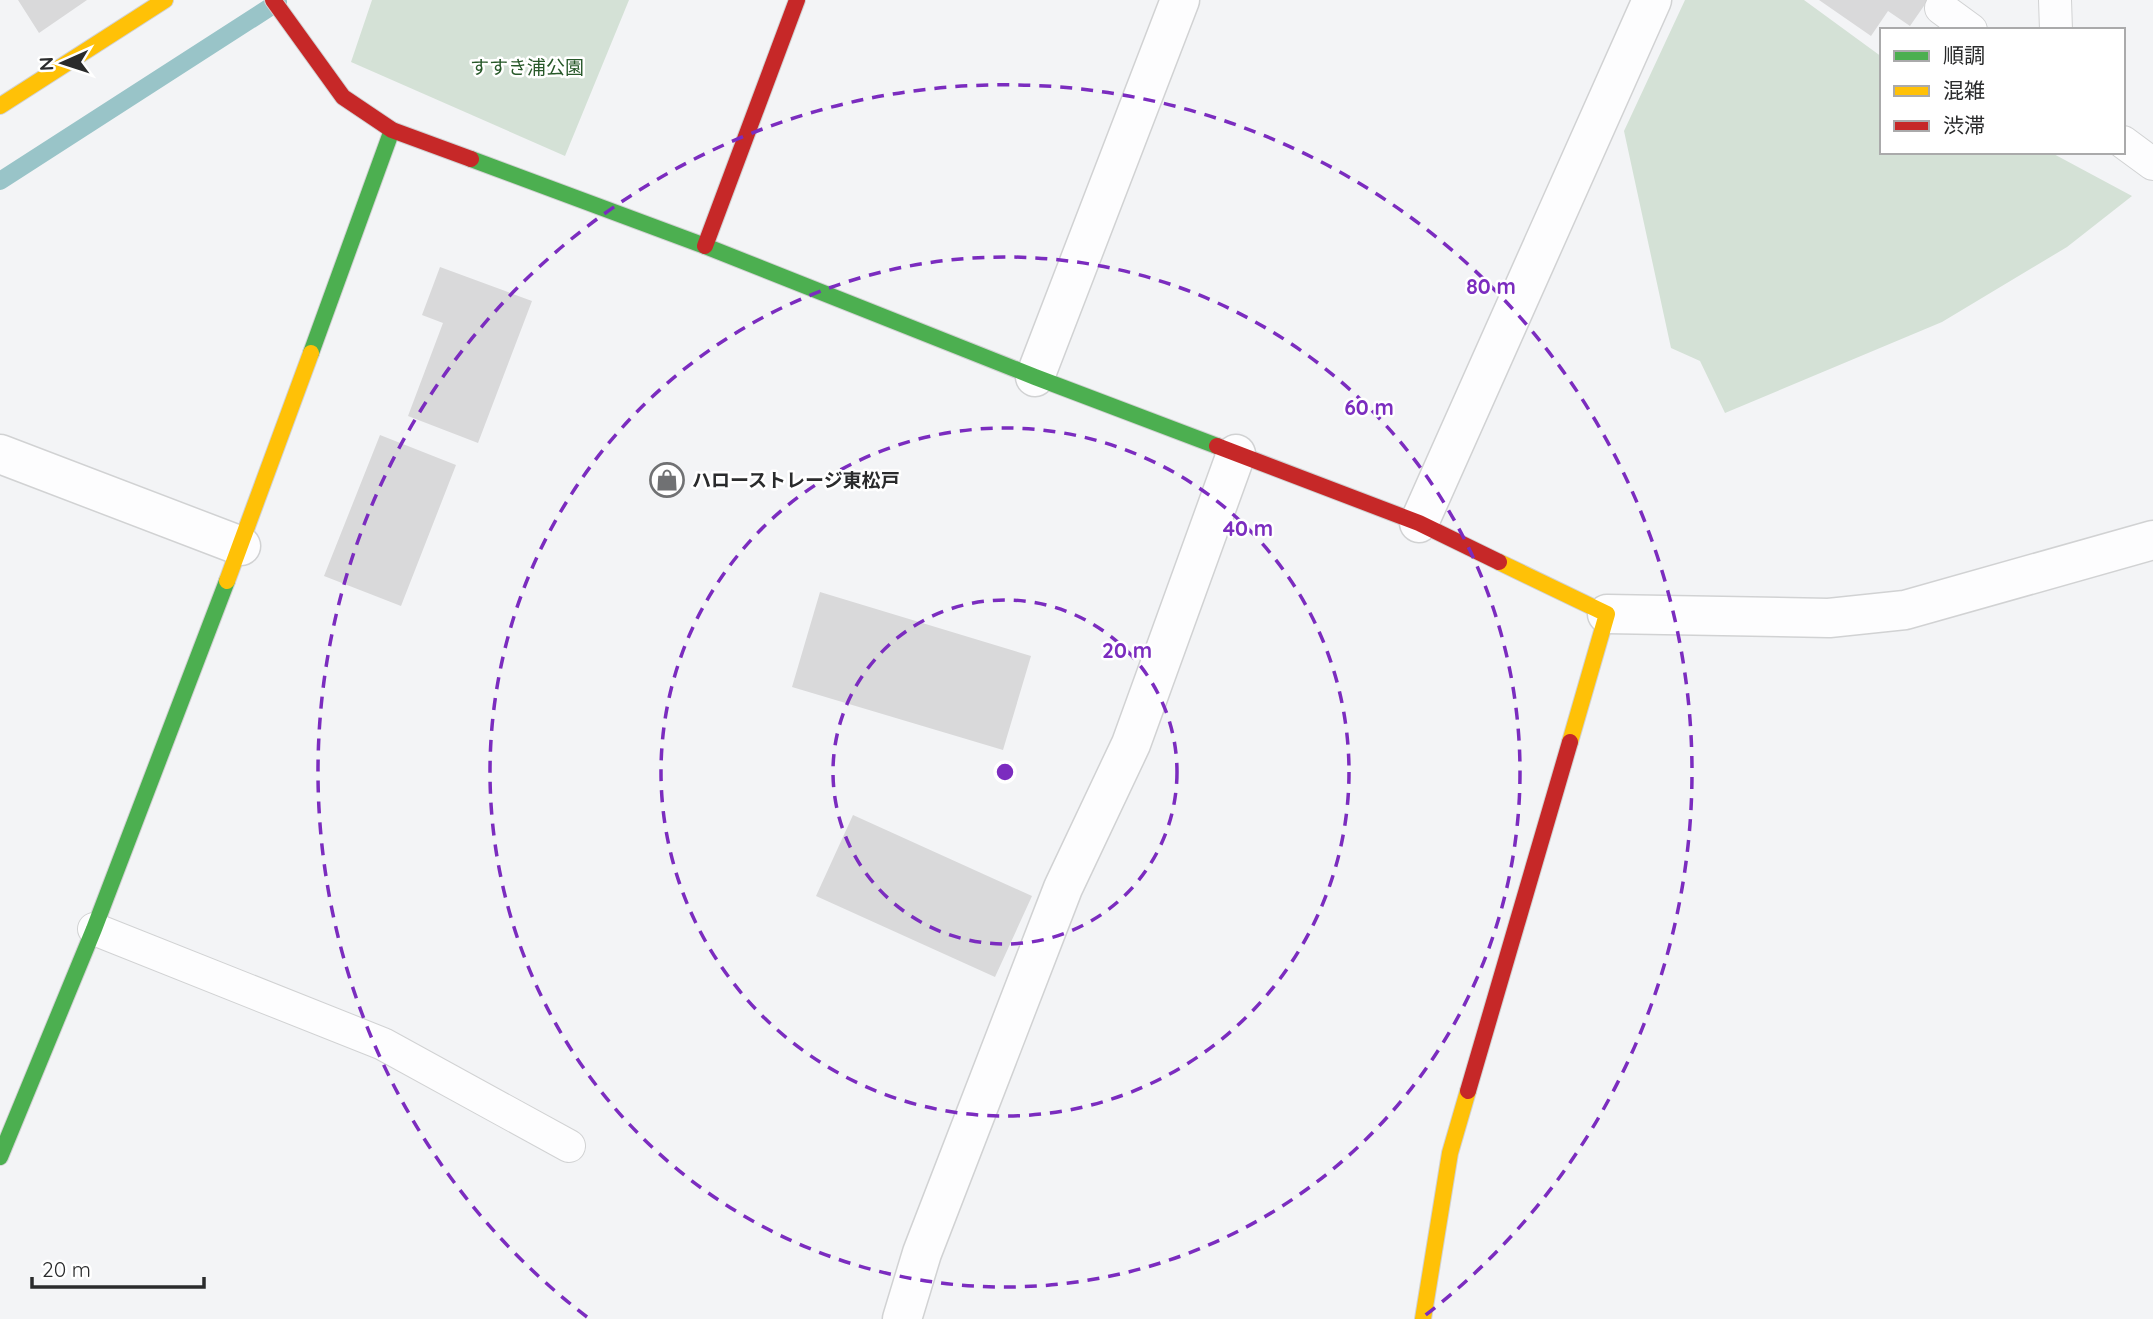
<svg xmlns="http://www.w3.org/2000/svg" width="2153" height="1319" font-family="Quicksand,'Noto Sans JP',sans-serif">
<style>
.green{fill:#d4e1d6}
.lines{fill:none;stroke-linecap:round;stroke-linejoin:round}
.stream{stroke:#99c4c8;stroke-width:18}
.building{fill:#d9d9da}
.lane-casing{stroke:#d1d2d3;stroke-width:34}
.street-casing{stroke:#d1d2d3;stroke-width:41}
.fast-casing{stroke:#d1d2d3;stroke-width:18}
.slow-casing{stroke:#d1d2d3;stroke-width:18}
.jam-casing{stroke:#d1d2d3;stroke-width:18}
.lane{stroke:#fdfdfe;stroke-width:32}
.street{stroke:#fdfdfe;stroke-width:38}
.fast{stroke:#4caf50;stroke-width:16}
.slow{stroke:#ffc107;stroke-width:16}
.jam{stroke:#c62828;stroke-width:16}
.ring{fill:none;stroke:#7b2cbf;stroke-width:3.5;stroke-dasharray:12 9}
.labels{text-anchor:middle;stroke-width:5;stroke-linejoin:round;paint-order:stroke}
.park-label{font-size:19px;fill:#275829;stroke:#fff}
.poi-label{font-size:19px;font-weight:bold;fill:#2a2b2c;stroke:#fff;text-anchor:start}
.centre{fill:#7b2cbf;stroke:#fff;stroke-width:3.5}
.ring-label{font-size:21px;text-anchor:middle;font-weight:bold;fill:#7b2cbf;stroke:#fff;stroke-width:5;stroke-linejoin:round;paint-order:stroke}
</style>
<rect width="100%" height="100%" fill="#f3f4f6"/>
<!-- green -->
<path class="green" d="M 372,0 L 629,0 L 565,156 L 351,62 Z
M 1685,0 L 1804,0 L 1882,57 L 1882,152 L 2050,152 L 2132,196 L 2067,247 L 1942,322 L 1725,413 L 1700,361 L 1671,348 L 1624,131 Z"/>
<g class="lines">
<!-- stream -->
<path class="stream" d="M 0,181 L 278,2"/>
</g>
<!-- building -->
<path class="building" d="M 18,0 L 87,0 L 39,33 Z
M 1819,0 L 1928,0 L 1910,26 L 1888,11 L 1871,36 Z
M 440,267 L 532,301 L 478,443 L 408,416 L 443,323 L 422,315 Z
M 380,435 L 456,465 L 401,606 L 324,576 Z
M 820,592 L 1031,656 L 1003,750 L 792,687 Z
M 853,815 L 1032,896 L 995,977 L 816,896 Z"/>
<g class="lines">
<!-- lane casing -->
<g class="lane-casing">
<path id="lane" d="M 2055,0 L 2056,30
M 1941,8 L 1971,30
M 2123,142 L 2153,164
M 94,929 L 383,1044 L 569,1146"/>
</g>
<!-- street casing -->
<g class="street-casing">
<path id="street" d="M 1035,377 L 1180,0
M 0,454 L 241,546
M 1419,523 L 1652,0
M 1607,614 L 1829,618 L 1905,610 L 2153,540
M 902,1319 L 922,1253 L 1063,888 L 1131,744 L 1236,454"/>
</g>
<!-- fast casing -->
<g class="fast-casing">
<path id="fast" d="M 471,159 L 705,246 L 1035,377 L 1217,446
M 311,353 L 392,130
M 0,1157 L 94,929 L 227,581"/>
</g>
<!-- slow casing -->
<g class="slow-casing">
<path id="slow" d="M 0,106 L 165,0
M 1499,562 L 1607,614 L 1570,742
M 227,581 L 311,353
M 1423,1319 L 1450,1153 L 1468,1091"/>
</g>
<!-- jam casing -->
<g class="jam-casing">
<path id="jam" d="M 273,0 L 343,97 L 392,130 L 471,159
M 705,246 L 797,0
M 1217,446 L 1419,523 L 1499,562
M 1468,1091 L 1570,742"/>
</g>
<!-- lane -->
<use href="#lane" class="lane"/>
<!-- street -->
<use href="#street" class="street"/>
<!-- fast -->
<use href="#fast" class="fast"/>
<!-- slow -->
<use href="#slow" class="slow"/>
<!-- jam -->
<use href="#jam" class="jam"/>
</g>
<!-- distance rings -->
<g class="ring">
<circle cx="1005" cy="772" r="172"/>
<circle cx="1005" cy="772" r="344"/>
<circle cx="1005" cy="772" r="515"/>
<path d="M587 1317A687 687 0 1 1 1423 1317"/>
</g>
<!-- icons -->
<defs>
<g id="shop-ring" transform="scale(1.75)"><circle r="9.5" fill="#fff" stroke="#707173" stroke-width="1.5"/><path d="M-5-2.5h2.3a2.7 3.5 0 0 1 5.4 0H5L5.5 6h-11ZM-1.5-2.5h3a1.5 2.3 0 0 0-3 0Z" fill="#707173"/></g>
</defs>
<g fill-rule="evenodd">
<use href="#shop-ring" x="667" y="480"/>
</g>
<g class="labels">
<!-- park labels -->
<g class="park-label">
<text x="527" y="74">すすき浦公園</text>
</g>
<!-- poi labels -->
<g class="poi-label">
<text x="692" y="487">ハローストレージ東松戸</text>
</g>
</g>
<circle cx="1005" cy="772" r="10" class="centre"/>
<g class="ring-label">
<text x="1491" y="294">80 m</text>
<text x="1369" y="415">60 m</text>
<text x="1248" y="536">40 m</text>
<text x="1127" y="658">20 m</text>
</g>
<!-- legend -->
<rect x="1880" y="28" width="245" height="126" fill="#ffffff" stroke="#aaaaab" stroke-width="2"/>
<rect x="1894" y="51" width="35" height="10" fill="#4caf50" stroke="#aaaaab" stroke-width="2"/>
<text x="1943" y="63" font-size="21" fill="#2a2b2c">順調</text>
<rect x="1894" y="86" width="35" height="10" fill="#ffc107" stroke="#aaaaab" stroke-width="2"/>
<text x="1943" y="98" font-size="21" fill="#2a2b2c">混雑</text>
<rect x="1894" y="121" width="35" height="10" fill="#c62828" stroke="#aaaaab" stroke-width="2"/>
<text x="1943" y="133" font-size="21" fill="#2a2b2c">渋滞</text>
<!-- north arrow -->
<g transform="translate(63 63) rotate(267)" stroke="#ffffff" stroke-width="5" paint-order="stroke">
<path d="M0-5L12 26L0 18L-12 26Z" fill="#2a2b2c"/>
<text y="-10" font-size="19" font-weight="bold" text-anchor="middle" fill="#2a2b2c">N</text>
</g>
<!-- scale -->
<path d="M32 1277v10h172v-10" fill="none" stroke="#2a2b2c" stroke-width="3.5"/>
<text x="42" y="1277" font-size="21" fill="#2a2b2c" stroke="#ffffff" stroke-width="5" paint-order="stroke">20 m</text>
</svg>
